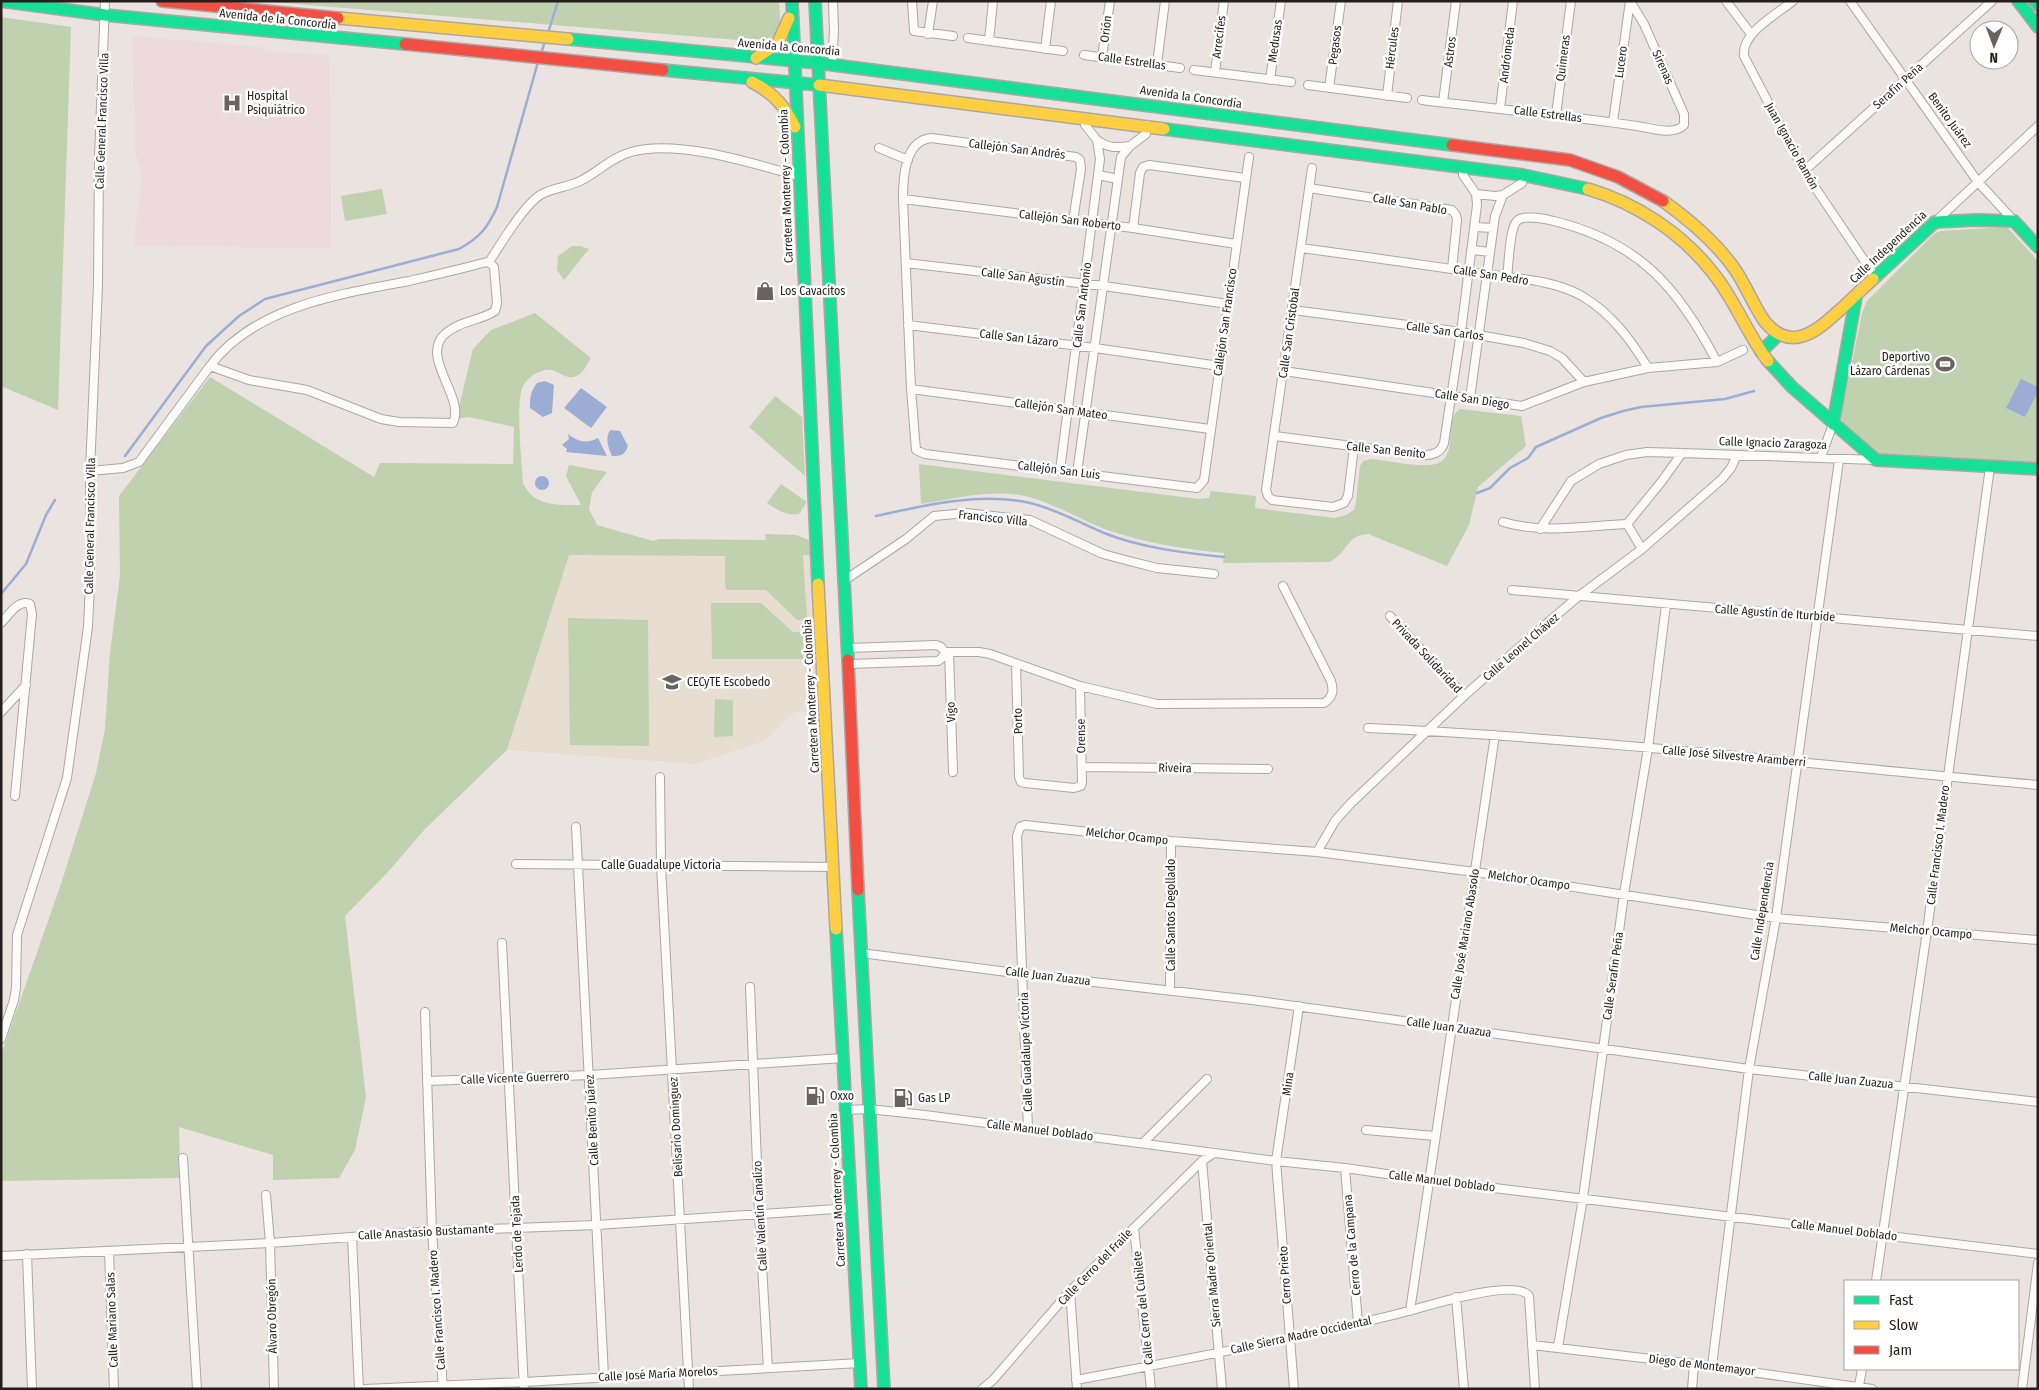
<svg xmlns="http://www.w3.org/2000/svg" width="2039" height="1390" font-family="'Fira Sans Condensed',sans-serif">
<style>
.education{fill:#e7ded1}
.medical{fill:#ecdadc}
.green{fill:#bfd1af}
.water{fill:#9cadd5}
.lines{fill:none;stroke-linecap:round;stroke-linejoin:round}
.stream{stroke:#9cadd5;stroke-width:2.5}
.street-casing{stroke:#aca7a5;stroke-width:10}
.fast-casing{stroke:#aca7a5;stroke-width:14}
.slow-casing{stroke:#aca7a5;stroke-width:14}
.jam-casing{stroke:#aca7a5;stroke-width:14}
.street{stroke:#fcfbfa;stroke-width:8}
.fast{stroke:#16e098;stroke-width:11}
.slow{stroke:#ffcf43;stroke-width:11}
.jam{stroke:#f24e42;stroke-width:11}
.labels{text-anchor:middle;stroke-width:5;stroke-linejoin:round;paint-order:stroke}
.street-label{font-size:12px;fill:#241f1d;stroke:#fff}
.poi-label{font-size:12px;fill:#241f1d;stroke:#fff;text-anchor:start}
</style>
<rect width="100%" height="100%" fill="#eae3e0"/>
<!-- education -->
<path class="education" d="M 569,555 L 811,555 L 816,712 L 794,712 L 764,741 L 695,764 L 507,750 Z"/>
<!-- medical -->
<path class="medical" d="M 132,36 L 260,47 L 269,52 L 330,55 L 331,248 L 133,246 L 142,177 L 135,151 Z"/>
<!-- green -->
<path class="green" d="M 259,1 L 779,1 C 780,16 784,42 763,42 Z
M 1,17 L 71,27 L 58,410 L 1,386 Z
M 382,189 L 387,214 L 345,221 L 341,196 Z
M 2007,227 L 2038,261 L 2038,464 L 1881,456 L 1842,423 L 1841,416 L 1862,313 L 1867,301 L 1934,234 L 1940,231 Z
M 572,246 L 580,246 L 589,249 L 564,280 L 557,270 L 558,256 Z
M 535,313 L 591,358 C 588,362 584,371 580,374 C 569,381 564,375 555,371 C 544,366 528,376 523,386 C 515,403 522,462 523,483 C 534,507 558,505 581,505 L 566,476 L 569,465 L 607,472 L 592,492 L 589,509 L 597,525 L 653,541 L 659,539 L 766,540 L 765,534 L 796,535 L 809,540 L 811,555 L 803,555 L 807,620 L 797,620 L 766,590 L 726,590 L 725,583 L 725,556 L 569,555 L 507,750 L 425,829 L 387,873 L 345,916 L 366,1097 L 355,1150 L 339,1178 L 273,1180 L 273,1155 L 179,1127 L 180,1178 L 1,1181 L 1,1055 L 61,884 L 96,773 L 105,729 L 110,653 L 120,576 L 119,496 L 210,377 L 374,477 L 380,463 L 513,464 L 514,427 L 469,417 L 456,419 L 473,349 L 491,330 Z
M 775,396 L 802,417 L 805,476 L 749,427 Z
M 1460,409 L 1521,416 L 1526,446 L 1478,487 L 1469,525 L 1447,566 L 1368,534 C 1345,535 1348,554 1329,562 L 1223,563 L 1224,553 C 1183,549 1144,543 1105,529 C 1076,518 1049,500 1019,495 C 987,490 952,499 921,504 L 919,464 L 1199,499 L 1209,498 L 1211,491 L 1256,496 L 1255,508 L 1335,518 L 1346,515 L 1354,510 L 1356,502 L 1360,466 L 1363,461 L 1372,459 C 1390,461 1411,466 1430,465 C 1463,462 1441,421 1460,409 Z
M 781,484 L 807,502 L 799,514 C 786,516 777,510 767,503 Z
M 711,603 L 761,603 L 793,632 L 805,632 L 806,659 L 712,659 Z
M 568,618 L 648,620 L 649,746 L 570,745 Z
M 715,699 L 733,700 L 733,736 L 714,737 Z"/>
<!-- water -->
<path class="water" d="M 2021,379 L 2038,387 L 2038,392 L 2025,417 L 2006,408 Z
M 545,381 L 554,385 L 552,413 L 543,417 L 530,408 C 530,398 530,392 537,383 Z
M 581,388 L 607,407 L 591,428 L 564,408 Z
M 610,430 L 620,431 L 628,446 C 625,455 621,456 612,456 C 608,447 605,439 610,430 Z
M 568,434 C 579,442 586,444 598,438 L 607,456 L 566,452 L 567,449 L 562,445 L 569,439 Z
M535 483a7 7 0 1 1 14 0a7 7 0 1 1-14 0Z"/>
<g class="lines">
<!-- stream -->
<path class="stream" d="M 548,33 L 558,1
M 541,54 L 545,41
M 125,456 L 206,346 L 239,316 L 265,299 L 459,249 C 480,237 487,229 497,207 L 538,62
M 1477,493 L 1490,488 L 1510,468 L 1528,458 L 1536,447 L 1601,418 L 1623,411 L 1641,407 L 1725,399 L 1754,391
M 876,516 C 926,505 980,492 1030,503 C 1056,509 1080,523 1104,533 C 1142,548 1184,553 1224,557
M 1,594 L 26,564 L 46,515 L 55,500"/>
<!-- street casing -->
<g class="street-casing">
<path id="street" d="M 912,1 L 914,31 L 953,36
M 1726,1 L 1751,34
M 1793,1 C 1777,14 1741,33 1744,56 L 1804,171 L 1876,278
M 1850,1 L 1978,182 L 2014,221
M 928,34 L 933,1
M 968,38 L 1063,51
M 989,41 L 993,1
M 1045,49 L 1051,1
M 1084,55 L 1180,68
M 1102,57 L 1110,1
M 1157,64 L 1165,1
M 832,65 L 834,31 L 833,1
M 1194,70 L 1291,82
M 1215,72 L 1224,1
M 1270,80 L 1281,1
M 1308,85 L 1407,98
M 1329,88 L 1341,1
M 1387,96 L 1398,1
M 1422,100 C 1493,109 1566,115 1637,126 C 1651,128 1673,136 1684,125 L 1684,114 L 1644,24 L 1630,1
M 1443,102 L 1456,1
M 1500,109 L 1513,1
M 1556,115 L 1571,1
M 1613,122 L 1630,1
M 1097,140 C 1108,148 1116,148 1130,146
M 879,148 L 908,160
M 1312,168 L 1266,490 L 1268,496 L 1272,500 L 1333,507 L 1344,503 L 1348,496 L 1354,447
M 1804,171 L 1992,1
M 1098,175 L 1118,179
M 1309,188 L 1452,210 L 1456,215 L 1457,220 L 1452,269
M 1476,194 L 1495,196 L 1503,195
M 903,199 L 1133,228 L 1236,244
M 1073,221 L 1081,169 L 1080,160 L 1076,157 L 931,138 C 904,141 903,179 903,199 L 911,389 L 916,450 L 925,454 L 1197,488 L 1204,480 L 1249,157
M 1935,222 L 2038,126
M 1475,227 L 1493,228
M 1133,228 L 1140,173 L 1143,167 L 1149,165 L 1245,178
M 1301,248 C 1360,256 1419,264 1478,273 C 1511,278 1552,279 1582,296 C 1611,313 1631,340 1648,368
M 1472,250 L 1490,252
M 489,262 C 501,244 525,203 542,194 C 555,187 570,187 582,180 C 598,172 612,157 631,152 C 677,139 752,163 798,176
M 906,263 L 1104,286 L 1228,304
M 1507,277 C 1509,265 1509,229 1517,221 C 1524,214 1545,219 1554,221 C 1639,242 1678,287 1717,362
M 1293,310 L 1461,332 L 1524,343 L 1550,351 L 1562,358 L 1584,382
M 908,325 L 1095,348 L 1219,366
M 1284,371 L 1522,406 L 1584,382 L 1648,368 L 1717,362 L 1743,350
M 911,389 L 1210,429
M 1470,398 L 1495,216 L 1503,195 L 1522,183 L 1523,175
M 1275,436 L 1421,455 C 1431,456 1441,453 1444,443 L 1461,332 L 1477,205 L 1476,194 L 1463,175 L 1463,167
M 1821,457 L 1833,424
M 1060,470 L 1100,159 L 1097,140 L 1085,125 L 1086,118
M 90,471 L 123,468 L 139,462 L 210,366 L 249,380 L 307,390 L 381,419 L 399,422 L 453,423 C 466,397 418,356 446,333 C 462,320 480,321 495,311 L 497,303 L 494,267 L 491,264 L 487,262 C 461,269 435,275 409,281 C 340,294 255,306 210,366
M 1077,473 L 1121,157 L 1130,146 L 1146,134 L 1147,125
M 1503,522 C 1544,534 1585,526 1627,524
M 1540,529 L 1571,481 L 1599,464 L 1626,455 L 1647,452 L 1682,453 L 1876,460
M 1642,549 L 1627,524 L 1662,481 L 1682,453
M 845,580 L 906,539 L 934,516 L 966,513 L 1030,520 L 1103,554 L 1133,562 L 1157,568 L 1214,574
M 1512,590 L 2038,636
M 1390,616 L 1464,696
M 1,623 C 9,615 18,599 30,604 L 32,614 L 15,796
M 848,648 L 936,645 L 941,647 L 945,652
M 945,652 L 979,652 L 990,654 L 1080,686 L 1157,704 L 1324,703 C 1333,697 1334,691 1331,681 L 1283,586
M 949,652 L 953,772
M 849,664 L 938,661 L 942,658 L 945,652
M 1016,664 L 1019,777 L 1021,782 L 1025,783 L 1074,788 L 1081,786 L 1082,782 L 1080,686
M 1,712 L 26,685
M 1368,728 C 1592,738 1815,765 2038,785
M 1082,767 L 1268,769
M 660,777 L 661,865 L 689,1389
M 576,827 L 604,1376
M 1317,852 L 1335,821 L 1350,804 L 1464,696 L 1540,629 L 1579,596 L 1642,549 L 1722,479 L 1731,468 L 1737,455
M 516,864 L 834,867
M 502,943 L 524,1389
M 861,953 L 1023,974 L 1252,1000 L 1749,1069 L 2038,1102
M 750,987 L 759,1214 L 768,1368
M 1170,990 L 1171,841
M 425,1012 L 432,1231 L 443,1389
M 1,1039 L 14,1000 L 16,988 L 17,935 L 67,778 L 88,627 L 90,584 L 90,471 L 98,285 L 99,158 L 105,1
M 427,1081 L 590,1075 L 843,1058
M 846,1110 L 869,1109 L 925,1115 L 1276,1161 L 1345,1168 L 1428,1180 L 2038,1254
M 1028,1129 L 1017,836 L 1020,827 L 1025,825 L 1171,841 L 1317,852 L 1475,872 L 1776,918 L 2038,940
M 1366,1130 L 1435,1136
M 1143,1143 L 1207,1079
M 183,1158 L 197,1389
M 1202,1161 L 1222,1389
M 1345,1168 L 1358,1323
M 266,1195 L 270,1243 L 274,1389
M 1134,1228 L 1151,1389
M 352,1237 L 359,1389
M 109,1251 L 114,1389
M 27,1254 L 32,1389
M 1,1256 L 270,1243 L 432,1231 L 597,1225 L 851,1208
M 1876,1281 L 1927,931 L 1990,467
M 1070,1291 L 1077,1389
M 1456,1297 L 1464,1389
M 1410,1311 L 1495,735
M 1532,1345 L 1694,1364 L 1872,1389
M 1558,1347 L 1583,1198 L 1624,894 L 1648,748 L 1666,605
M 1712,1366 L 1749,1069 L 1776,918 L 1839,460
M 1076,1380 C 1160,1364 1243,1349 1326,1330 C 1355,1324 1384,1318 1412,1310 C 1431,1305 1516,1278 1529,1296 L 1535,1389
M 1859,1386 L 1862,1369
M 365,1389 L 524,1382 L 860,1363
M 982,1389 L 993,1380 L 1070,1291 L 1202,1161 L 1214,1153
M 1294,1389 L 1276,1161 L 1299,1006
M 1692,1389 L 1694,1364
M 2022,1389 L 2038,1263"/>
</g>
<!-- fast casing -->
<g class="fast-casing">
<path id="fast" d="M 1,1 L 105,15 L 405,44
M 792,1 L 818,584
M 815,1 L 848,660
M 2018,1 L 2038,27
M 2035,1 L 2038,5
M 568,39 L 818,63
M 818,63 L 1452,145
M 663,70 L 819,85
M 1164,129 L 1523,175 L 1588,189
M 1873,279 L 1935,222 L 1976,220 L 2014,221 L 2038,247
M 1761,352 L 1778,335
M 1768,361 L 1792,387 L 1876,460 L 2038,469
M 1833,424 L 1856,297
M 858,890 L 884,1389
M 836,929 L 861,1389"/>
</g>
<!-- slow casing -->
<g class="slow-casing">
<path id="slow" d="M 338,18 L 568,39
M 756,58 L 778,43 L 789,18
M 752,82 C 773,93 785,106 795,127
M 819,85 L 1164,129
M 1588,189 C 1636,203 1682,233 1713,273 C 1735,300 1747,334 1768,361
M 1663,201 C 1691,221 1717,243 1736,271 C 1747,288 1754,306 1765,322 C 1792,354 1818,330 1841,309 C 1852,299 1862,289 1873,279
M 818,584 L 836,929"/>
</g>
<!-- jam casing -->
<g class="jam-casing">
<path id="jam" d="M 162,1 L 338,18
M 405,44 L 663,70
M 1452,145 L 1570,160 L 1618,177 L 1663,201
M 848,660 L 858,890"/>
</g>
<!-- street -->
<use href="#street" class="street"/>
<!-- fast -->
<use href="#fast" class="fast"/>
<!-- slow -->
<use href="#slow" class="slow"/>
<!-- jam -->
<use href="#jam" class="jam"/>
</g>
<!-- icons -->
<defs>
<g id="hospital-bare" transform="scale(1.5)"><path d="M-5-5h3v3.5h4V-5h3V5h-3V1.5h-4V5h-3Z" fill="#696461" stroke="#fff" stroke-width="2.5" paint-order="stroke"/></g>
<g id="shop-bare" transform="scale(1.5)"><path d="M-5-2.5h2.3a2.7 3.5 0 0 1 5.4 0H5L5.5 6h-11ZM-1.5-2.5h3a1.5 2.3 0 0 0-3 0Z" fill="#696461" stroke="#fff" stroke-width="2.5" paint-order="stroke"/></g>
<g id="stadium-bare" transform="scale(1.5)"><path d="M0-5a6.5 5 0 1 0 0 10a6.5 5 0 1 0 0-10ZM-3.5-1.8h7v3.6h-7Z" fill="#696461" stroke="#fff" stroke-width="2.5" paint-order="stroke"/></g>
<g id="school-bare" transform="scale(1.5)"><path d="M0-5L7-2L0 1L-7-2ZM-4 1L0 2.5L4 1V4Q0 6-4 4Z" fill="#696461" stroke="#fff" stroke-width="2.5" paint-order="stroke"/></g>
<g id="fuel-bare" transform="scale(1.5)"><path d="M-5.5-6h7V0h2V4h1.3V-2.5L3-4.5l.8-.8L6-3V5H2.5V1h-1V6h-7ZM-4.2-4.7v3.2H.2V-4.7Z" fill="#696461" stroke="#fff" stroke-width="2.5" paint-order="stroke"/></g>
</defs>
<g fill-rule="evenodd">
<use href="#hospital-bare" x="232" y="103"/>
<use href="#shop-bare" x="765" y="291"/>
<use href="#stadium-bare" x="1945" y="364"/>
<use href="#school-bare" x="672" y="682"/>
<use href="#fuel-bare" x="815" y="1096"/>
<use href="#fuel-bare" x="903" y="1098"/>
</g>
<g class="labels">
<!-- street labels -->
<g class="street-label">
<text transform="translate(278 19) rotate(6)" y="4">Avenida de la Concordia</text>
<text transform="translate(1106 29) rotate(-83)" y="4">Orión</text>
<text transform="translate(1219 37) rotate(-83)" y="4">Arrecifes</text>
<text transform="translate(1275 41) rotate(-82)" y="4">Medusas</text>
<text transform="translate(1335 45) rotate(-83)" y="4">Pegasos</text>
<text transform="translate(789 47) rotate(5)" y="4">Avenida la Concordia</text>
<text transform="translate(1392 48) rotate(-83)" y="4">Hércules</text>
<text transform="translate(1450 52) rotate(-83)" y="4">Astros</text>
<text transform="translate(1507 55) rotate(-83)" y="4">Andrómeda</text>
<text transform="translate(1563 58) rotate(-83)" y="4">Quimeras</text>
<text transform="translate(1132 61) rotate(8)" y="4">Calle Estrellas</text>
<text transform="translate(1621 62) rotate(-82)" y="4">Lucero</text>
<text transform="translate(1663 67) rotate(66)" y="4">Sirenas</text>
<text transform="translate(1898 86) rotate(-42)" y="4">Serafín Peña</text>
<text transform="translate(1191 97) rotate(8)" y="4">Avenida la Concordia</text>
<text transform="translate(1548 114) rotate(7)" y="4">Calle Estrellas</text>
<text transform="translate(1950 120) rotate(54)" y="4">Benito Juárez</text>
<text transform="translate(102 121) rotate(-88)" y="4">Calle General Francisco Villa</text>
<text transform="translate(1792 146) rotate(61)" y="4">Juan Ignacio Ramón</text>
<text transform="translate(1017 149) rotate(7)" y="4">Callejón San Andrés</text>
<text transform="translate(786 186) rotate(-92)" y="4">Carretera Monterrey - Colombia</text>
<text transform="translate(1410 204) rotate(10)" y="4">Calle San Pablo</text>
<text transform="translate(1070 220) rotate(7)" y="4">Callejón San Roberto</text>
<text transform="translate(1888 247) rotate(-43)" y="4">Calle Independencia</text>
<text transform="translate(1491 275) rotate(9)" y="4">Calle San Pedro</text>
<text transform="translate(1023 277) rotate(7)" y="4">Calle San Agustín</text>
<text transform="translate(1082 305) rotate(-83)" y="4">Calle San Antonio</text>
<text transform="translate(1225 322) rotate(-82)" y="4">Callejón San Francisco</text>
<text transform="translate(1445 331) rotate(8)" y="4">Calle San Carlos</text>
<text transform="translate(1289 333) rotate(-82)" y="4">Calle San Cristobal</text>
<text transform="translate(1019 338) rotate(7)" y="4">Calle San Lázaro</text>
<text transform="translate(1472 399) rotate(9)" y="4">Calle San Diego</text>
<text transform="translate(1061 409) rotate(8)" y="4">Callejón San Mateo</text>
<text transform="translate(1773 443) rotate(2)" y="4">Calle Ignacio Zaragoza</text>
<text transform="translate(1386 450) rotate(6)" y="4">Calle San Benito</text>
<text transform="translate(1059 470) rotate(7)" y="4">Callejón San Luis</text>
<text transform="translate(993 518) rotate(6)" y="4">Francisco Villa</text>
<text transform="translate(90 526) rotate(-89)" y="4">Calle General Francisco Villa</text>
<text transform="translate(1775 613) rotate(4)" y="4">Calle Agustín de Iturbide</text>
<text transform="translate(1521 647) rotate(-41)" y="4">Calle Leonel Chávez</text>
<text transform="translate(1427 656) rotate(47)" y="4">Privada Solidaridad</text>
<text transform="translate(811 696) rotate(-93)" y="4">Carretera Monterrey - Colombia</text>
<text transform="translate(951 712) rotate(-92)" y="4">Vigo</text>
<text transform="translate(1018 721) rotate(-92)" y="4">Porto</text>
<text transform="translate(1081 736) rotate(-91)" y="4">Orense</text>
<text transform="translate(1734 756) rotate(5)" y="4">Calle José Silvestre Aramberri</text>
<text transform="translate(1175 768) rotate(1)" y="4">Riveira</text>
<text transform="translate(1127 836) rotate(6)" y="4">Melchor Ocampo</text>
<text transform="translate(1938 845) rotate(-83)" y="4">Calle Francisco I. Madero</text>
<text x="661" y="869">Calle Guadalupe Victoria</text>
<text transform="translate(1529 880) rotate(8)" y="4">Melchor Ocampo</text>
<text transform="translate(1762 911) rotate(-81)" y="4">Calle Independencia</text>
<text transform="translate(1171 915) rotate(-90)" y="4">Calle Santos Degollado</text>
<text transform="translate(1931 931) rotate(5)" y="4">Melchor Ocampo</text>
<text transform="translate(1465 934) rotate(-81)" y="4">Calle José Mariano Abasolo</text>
<text transform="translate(1048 976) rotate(7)" y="4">Calle Juan Zuazua</text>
<text transform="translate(1613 976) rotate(-82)" y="4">Calle Serafín Peña</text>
<text transform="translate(1449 1027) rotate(8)" y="4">Calle Juan Zuazua</text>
<text transform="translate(1026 1052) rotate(-92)" y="4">Calle Guadalupe Victoria</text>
<text transform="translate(515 1078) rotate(-2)" y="4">Calle Vicente Guerrero</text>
<text transform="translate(1851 1080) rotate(6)" y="4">Calle Juan Zuazua</text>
<text transform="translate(1288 1084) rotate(-82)" y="4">Mina</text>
<text transform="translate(592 1120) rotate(-93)" y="4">Calle Benito Juárez</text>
<text transform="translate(676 1127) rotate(-93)" y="4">Belisario Domínguez</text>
<text transform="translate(1040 1130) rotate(7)" y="4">Calle Manuel Doblado</text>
<text transform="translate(1442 1181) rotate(7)" y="4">Calle Manuel Doblado</text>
<text transform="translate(837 1190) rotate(-93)" y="4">Carretera Monterrey - Colombia</text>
<text transform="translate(760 1216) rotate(-93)" y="4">Calle Valentín Canalizo</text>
<text transform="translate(1844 1230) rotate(7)" y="4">Calle Manuel Doblado</text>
<text transform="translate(426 1232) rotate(-3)" y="4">Calle Anastasio Bustamante</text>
<text transform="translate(517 1234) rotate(-93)" y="4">Lerdo de Tejada</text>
<text transform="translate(1352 1245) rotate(-95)" y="4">Cerro de la Campana</text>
<text transform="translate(1095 1267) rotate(-46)" y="4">Calle Cerro del Fraile</text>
<text transform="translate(1212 1275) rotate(-95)" y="4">Sierra Madre Oriental</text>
<text transform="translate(1285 1275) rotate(-94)" y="4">Cerro Prieto</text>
<text transform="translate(1143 1308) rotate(-96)" y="4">Calle Cerro del Cubilete</text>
<text transform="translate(437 1310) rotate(-94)" y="4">Calle Francisco I. Madero</text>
<text transform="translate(272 1316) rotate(-91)" y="4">Álvaro Obregón</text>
<text transform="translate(112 1320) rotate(-92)" y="4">Calle Mariano Salas</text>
<text transform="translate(1301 1335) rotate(-12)" y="4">Calle Sierra Madre Occidental</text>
<text transform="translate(1702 1365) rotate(7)" y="4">Diego de Montemayor</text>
<text transform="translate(658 1374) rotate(-3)" y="4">Calle José María Morelos</text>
</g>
<!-- poi labels -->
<g class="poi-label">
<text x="247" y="100">Hospital<tspan x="247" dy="14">Psiquiátrico</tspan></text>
<text x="780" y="295">Los Cavacitos</text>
<text x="1930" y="361" text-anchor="end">Deportivo<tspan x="1930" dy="14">Lázaro Cárdenas</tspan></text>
<text x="687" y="686">CECyTE Escobedo</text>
<text x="830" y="1100">Oxxo</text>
<text x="918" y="1102">Gas LP</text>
</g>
</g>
<!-- border -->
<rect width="2039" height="1390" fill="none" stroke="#241f1d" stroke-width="5"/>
<!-- legend -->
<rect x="1844" y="1280" width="175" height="90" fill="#ffffff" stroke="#a7a5a5"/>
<rect x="1854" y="1296" width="25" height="8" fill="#16e098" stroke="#a7a5a5"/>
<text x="1889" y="1305" font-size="15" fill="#241f1d">Fast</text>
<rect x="1854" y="1321" width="25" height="8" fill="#ffcf43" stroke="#a7a5a5"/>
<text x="1889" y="1330" font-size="15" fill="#241f1d">Slow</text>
<rect x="1854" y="1346" width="25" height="8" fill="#f24e42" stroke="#a7a5a5"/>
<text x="1889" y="1355" font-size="15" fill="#241f1d">Jam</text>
<!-- north arrow -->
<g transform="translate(1994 45) rotate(181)"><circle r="24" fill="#ffffff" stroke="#a7a5a5"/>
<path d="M0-4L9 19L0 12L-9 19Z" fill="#696461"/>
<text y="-8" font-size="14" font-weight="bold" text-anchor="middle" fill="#241f1d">N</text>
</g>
</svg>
